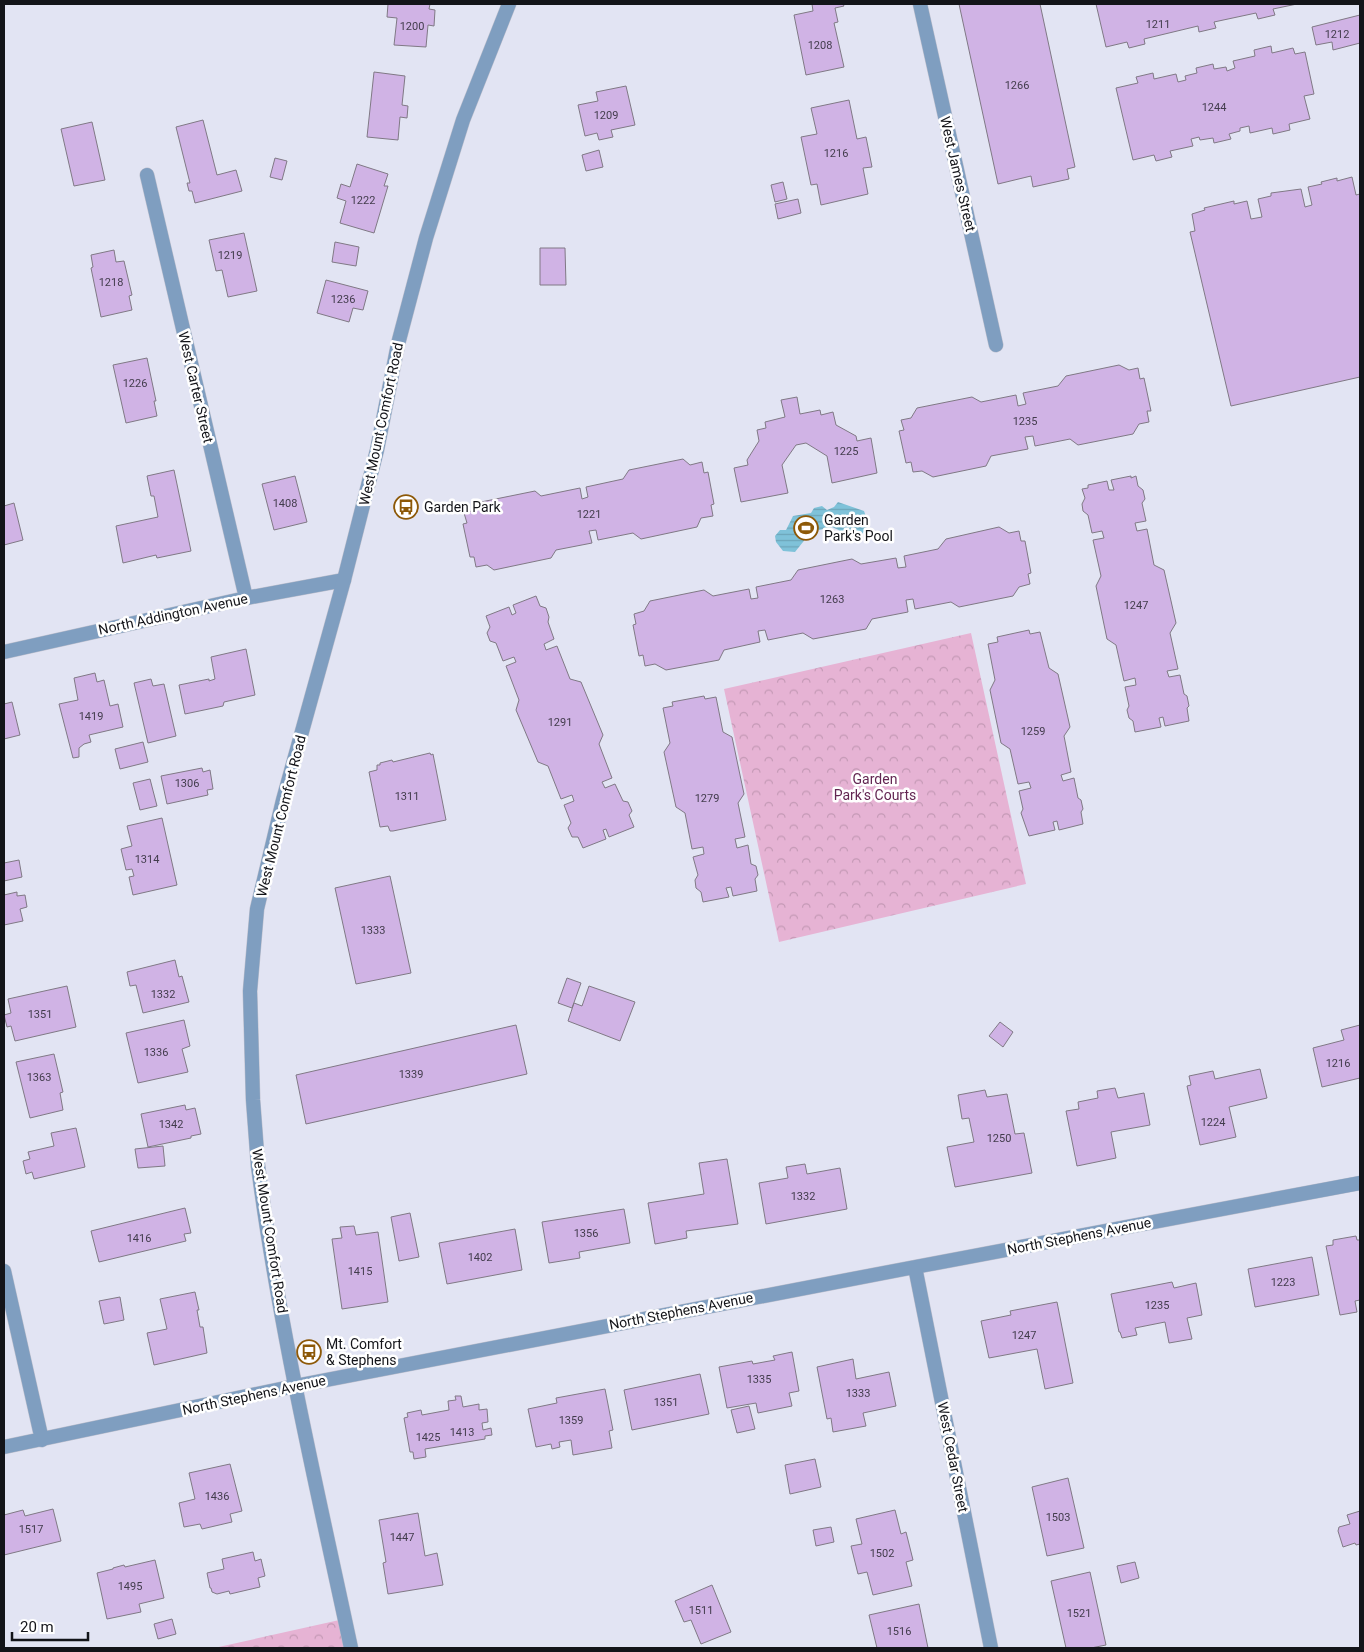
<svg xmlns="http://www.w3.org/2000/svg" width="1364" height="1652" font-family="Roboto,sans-serif">
<style>
.forest{fill:url(#forest-crowns)}
.water{fill:url(#water-rules)}
.building{fill:#d0b3e5;stroke:#807985}
.lines{fill:none;stroke-linecap:round;stroke-linejoin:round}
.minor-casing{stroke:#bdbfcc;stroke-width:15}
.tertiary-casing{stroke:#bdbfcc;stroke-width:15}
.minor{stroke:#7f9ec0;stroke-width:14}
.tertiary{stroke:#7f9ec0;stroke-width:14}
.labels{text-anchor:middle;stroke-width:5;stroke-linejoin:round;paint-order:stroke}
.number-label{font-size:11px;fill:#423c4c}
.street-label{font-size:14px;fill:#131419;stroke:#fff}
.poi-label{font-size:14px;fill:#131419;stroke:#fff;text-anchor:start}
.park-label{font-size:14px;fill:#632652;stroke:#fff}
</style>
<defs>
<pattern id="forest-crowns" width="20" height="18" patternUnits="userSpaceOnUse" patternTransform="scale(1.25)"><rect width="20" height="18" fill="#e6b3d4"/><path d="M2 6a3 3 0 1 1 6 0M12 15a3 3 0 1 1 6 0" fill="none" stroke="#c499b5"/></pattern>
<pattern id="water-rules" width="6" height="5" patternUnits="userSpaceOnUse" patternTransform="scale(1.25)"><rect width="6" height="5" fill="#7fc2d9"/><path d="M0 2.5h6" fill="none" stroke="#6da6ba"/></pattern>
</defs>
<rect width="100%" height="100%" fill="#e2e4f3"/>
<!-- forest -->
<path class="forest" d="M 971,633 L 1026,884 L 779,942 L 724,689 Z
M 344,1619 L 351,1648 L 214,1648 Z"/>
<!-- water -->
<path class="water" d="M 838,502 L 864,511 L 869,525 L 862,534 L 854,537 L 832,527 L 811,532 L 795,552 L 783,551 L 776,542 L 775,536 L 780,530 L 786,530 L 793,516 L 811,513 L 814,508 L 822,506 L 827,510 L 834,507 Z"/>
<!-- building -->
<path class="building" d="M 388,4 L 430,4 L 429,9 L 435,10 L 434,26 L 428,25 L 426,47 L 394,45 L 397,18 L 387,17 Z
M 812,4 L 843,4 L 844,6 L 835,8 L 838,22 L 834,23 L 844,67 L 806,75 L 794,15 L 813,11 Z
M 959,4 L 1040,4 L 1075,167 L 1067,169 L 1069,179 L 1033,187 L 1031,176 L 998,184 Z
M 1096,4 L 1297,4 L 1273,9 L 1275,15 L 1258,19 L 1256,13 L 1214,22 L 1216,28 L 1199,32 L 1198,26 L 1144,39 L 1145,44 L 1129,48 L 1127,42 L 1106,47 Z
M 1360,15 L 1360,43 L 1333,50 L 1332,42 L 1316,45 L 1312,27 Z
M 1271,46 L 1272,53 L 1293,48 L 1295,54 L 1305,52 L 1314,94 L 1304,96 L 1310,119 L 1289,124 L 1290,130 L 1273,134 L 1272,128 L 1250,133 L 1249,126 L 1240,128 L 1240,131 L 1229,134 L 1231,139 L 1214,143 L 1213,138 L 1200,140 L 1199,137 L 1191,139 L 1193,146 L 1170,151 L 1172,157 L 1156,161 L 1154,155 L 1133,160 L 1116,88 L 1138,83 L 1136,77 L 1153,73 L 1154,79 L 1176,74 L 1178,82 L 1186,80 L 1185,76 L 1197,73 L 1196,68 L 1213,64 L 1214,69 L 1226,67 L 1227,71 L 1235,68 L 1233,61 L 1255,56 L 1254,50 Z
M 374,72 L 405,76 L 402,105 L 408,106 L 407,118 L 400,117 L 398,140 L 367,137 Z
M 626,86 L 635,125 L 611,130 L 613,137 L 599,140 L 597,133 L 585,136 L 578,105 L 598,101 L 596,92 Z
M 849,100 L 857,139 L 866,137 L 872,167 L 863,168 L 868,194 L 821,205 L 817,184 L 811,185 L 801,137 L 817,134 L 811,108 Z
M 203,120 L 217,175 L 236,170 L 242,191 L 195,203 L 192,191 L 189,191 L 187,183 L 190,183 L 176,127 Z
M 92,122 L 105,180 L 74,186 L 61,129 Z
M 599,150 L 603,167 L 586,171 L 582,155 Z
M 275,158 L 287,161 L 282,180 L 270,177 Z
M 357,164 L 388,174 L 384,186 L 388,186 L 374,233 L 340,223 L 346,201 L 337,198 L 341,184 L 350,187 Z
M 1352,177 L 1356,195 L 1360,194 L 1360,377 L 1231,406 L 1190,232 L 1195,231 L 1192,214 L 1205,210 L 1204,208 L 1234,201 L 1234,204 L 1247,201 L 1251,219 L 1262,217 L 1258,199 L 1271,196 L 1271,193 L 1301,189 L 1305,207 L 1312,205 L 1308,187 L 1322,184 L 1321,182 L 1337,178 L 1337,181 Z
M 783,182 L 787,199 L 775,202 L 771,185 Z
M 798,199 L 801,213 L 778,219 L 775,204 Z
M 244,233 L 257,291 L 228,297 L 222,270 L 216,271 L 209,240 Z
M 335,242 L 359,247 L 356,266 L 332,262 Z
M 540,248 L 565,248 L 566,285 L 540,285 Z
M 114,250 L 116,262 L 124,261 L 132,295 L 129,296 L 132,310 L 101,317 L 91,268 L 93,267 L 91,255 Z
M 326,280 L 368,291 L 363,310 L 353,308 L 349,322 L 317,313 Z
M 147,358 L 156,401 L 154,401 L 157,416 L 126,423 L 113,365 Z
M 1119,365 L 1129,370 L 1138,368 L 1140,379 L 1144,378 L 1151,411 L 1147,411 L 1149,422 L 1139,424 L 1133,434 L 1078,445 L 1070,439 L 1035,446 L 1033,436 L 1025,437 L 1028,449 L 991,456 L 986,466 L 933,477 L 922,471 L 913,472 L 911,462 L 906,463 L 899,431 L 904,430 L 901,420 L 911,418 L 917,408 L 972,397 L 981,402 L 1016,395 L 1018,406 L 1026,404 L 1023,393 L 1058,386 L 1066,376 Z
M 797,397 L 800,414 L 820,410 L 821,415 L 833,412 L 836,425 L 856,436 L 857,441 L 871,438 L 877,473 L 832,483 L 827,456 L 806,443 L 796,445 L 782,465 L 788,493 L 741,502 L 734,468 L 748,465 L 747,460 L 759,441 L 757,430 L 766,428 L 765,422 L 785,417 L 781,400 Z
M 683,459 L 690,465 L 702,462 L 704,473 L 708,472 L 714,504 L 711,505 L 713,516 L 701,518 L 697,527 L 641,539 L 633,533 L 598,540 L 596,530 L 589,531 L 592,543 L 556,550 L 551,558 L 494,570 L 487,565 L 476,567 L 474,557 L 470,557 L 463,524 L 467,523 L 464,513 L 475,510 L 481,502 L 535,491 L 541,496 L 580,488 L 582,499 L 588,497 L 586,487 L 623,479 L 629,470 Z
M 174,470 L 191,551 L 157,558 L 156,555 L 123,563 L 116,526 L 158,517 L 154,496 L 151,496 L 147,476 Z
M 295,476 L 307,522 L 274,530 L 262,484 Z
M 1131,476 L 1131,478 L 1136,476 L 1138,486 L 1143,490 L 1145,499 L 1142,503 L 1146,521 L 1135,523 L 1137,531 L 1147,529 L 1154,565 L 1164,570 L 1176,623 L 1170,633 L 1178,669 L 1167,671 L 1169,677 L 1180,675 L 1184,694 L 1187,696 L 1189,706 L 1187,708 L 1189,721 L 1165,726 L 1163,717 L 1159,718 L 1161,727 L 1135,732 L 1133,721 L 1129,718 L 1127,710 L 1129,706 L 1125,687 L 1136,685 L 1135,678 L 1124,681 L 1116,645 L 1107,639 L 1096,586 L 1101,576 L 1093,540 L 1104,538 L 1102,531 L 1092,533 L 1088,515 L 1083,511 L 1082,504 L 1085,498 L 1082,489 L 1088,488 L 1088,485 L 1107,481 L 1109,490 L 1114,490 L 1111,480 Z
M 14,503 L 23,540 L 4,545 L 4,506 Z
M 999,527 L 1009,533 L 1019,531 L 1021,541 L 1025,541 L 1031,573 L 1028,574 L 1030,584 L 1019,587 L 1013,596 L 959,607 L 951,602 L 915,609 L 913,599 L 906,600 L 908,612 L 872,619 L 866,629 L 813,639 L 803,633 L 768,640 L 765,630 L 758,631 L 760,642 L 724,650 L 719,660 L 666,670 L 655,664 L 645,666 L 643,655 L 639,656 L 633,625 L 636,624 L 634,614 L 644,611 L 650,601 L 704,590 L 713,596 L 749,589 L 751,599 L 758,598 L 756,587 L 791,580 L 798,570 L 852,559 L 861,564 L 896,558 L 898,568 L 906,567 L 904,556 L 938,549 L 946,539 Z
M 536,596 L 540,606 L 546,608 L 549,617 L 548,622 L 554,639 L 544,644 L 546,650 L 557,646 L 570,679 L 581,682 L 603,735 L 599,744 L 612,778 L 602,782 L 605,788 L 615,784 L 623,801 L 628,802 L 632,811 L 629,815 L 634,827 L 609,837 L 606,829 L 603,830 L 606,839 L 583,848 L 578,837 L 572,837 L 568,828 L 571,823 L 564,805 L 574,801 L 572,795 L 561,799 L 548,766 L 538,762 L 516,710 L 519,700 L 506,666 L 516,662 L 514,657 L 503,661 L 496,643 L 490,641 L 487,633 L 490,627 L 486,616 L 509,607 L 512,615 L 516,613 L 513,605 Z
M 1029,630 L 1030,634 L 1040,632 L 1049,668 L 1058,674 L 1070,727 L 1064,736 L 1071,772 L 1061,775 L 1063,781 L 1074,778 L 1078,798 L 1081,800 L 1083,809 L 1081,812 L 1083,824 L 1059,830 L 1057,821 L 1053,822 L 1055,830 L 1029,836 L 1021,813 L 1023,809 L 1019,791 L 1031,788 L 1029,782 L 1018,784 L 1010,749 L 1001,743 L 990,690 L 995,680 L 988,644 L 998,642 L 997,637 Z
M 246,649 L 255,695 L 224,702 L 223,706 L 185,714 L 179,685 L 209,679 L 209,681 L 215,679 L 211,657 Z
M 95,673 L 97,682 L 104,680 L 110,706 L 118,704 L 123,727 L 89,735 L 91,742 L 84,744 L 79,748 L 79,757 L 73,758 L 59,704 L 78,700 L 74,678 Z
M 151,679 L 153,686 L 164,684 L 176,736 L 148,743 L 134,683 Z
M 704,696 L 705,699 L 716,697 L 723,732 L 732,737 L 744,794 L 738,803 L 745,837 L 735,839 L 737,848 L 748,845 L 751,864 L 756,866 L 758,875 L 755,879 L 757,891 L 733,896 L 731,887 L 726,888 L 729,897 L 703,902 L 701,892 L 696,888 L 695,880 L 698,875 L 693,857 L 704,854 L 703,847 L 692,849 L 685,813 L 676,807 L 664,752 L 670,743 L 663,708 L 673,706 L 672,702 Z
M 12,702 L 20,735 L 4,739 L 4,704 Z
M 143,742 L 148,762 L 120,769 L 115,749 Z
M 430,753 L 431,755 L 433,754 L 446,820 L 393,831 L 390,831 L 388,826 L 380,827 L 369,772 L 377,770 L 377,765 L 380,765 L 380,763 L 392,760 L 393,762 Z
M 202,768 L 203,772 L 210,770 L 213,789 L 207,790 L 208,795 L 167,804 L 161,776 Z
M 150,779 L 157,806 L 140,810 L 133,783 Z
M 162,818 L 177,885 L 133,895 L 129,877 L 134,876 L 132,869 L 126,870 L 121,849 L 132,846 L 127,826 Z
M 19,860 L 22,877 L 4,881 L 4,863 Z
M 390,876 L 411,973 L 356,984 L 335,888 Z
M 17,892 L 17,896 L 25,895 L 27,907 L 20,909 L 23,921 L 4,925 L 4,895 Z
M 175,960 L 179,977 L 182,976 L 189,1002 L 143,1013 L 136,985 L 130,986 L 127,972 Z
M 567,978 L 581,983 L 572,1008 L 558,1003 Z
M 67,986 L 76,1027 L 15,1041 L 11,1026 L 7,1027 L 4,1015 L 11,1013 L 8,999 Z
M 589,986 L 635,1002 L 620,1041 L 568,1021 L 574,1003 L 582,1006 Z
M 184,1020 L 190,1046 L 182,1049 L 188,1072 L 138,1083 L 126,1033 Z
M 1000,1022 L 1013,1032 L 1003,1047 L 989,1036 Z
M 516,1025 L 527,1074 L 306,1124 L 296,1075 Z
M 1360,1025 L 1360,1078 L 1322,1087 L 1313,1048 L 1344,1040 L 1341,1030 Z
M 54,1054 L 63,1092 L 60,1093 L 63,1110 L 30,1118 L 16,1062 Z
M 1260,1069 L 1267,1098 L 1229,1107 L 1236,1137 L 1200,1145 L 1187,1086 L 1191,1085 L 1189,1076 L 1213,1071 L 1215,1079 Z
M 1115,1088 L 1118,1098 L 1144,1093 L 1150,1125 L 1111,1132 L 1116,1158 L 1077,1166 L 1066,1111 L 1079,1109 L 1078,1102 L 1098,1098 L 1097,1091 Z
M 985,1090 L 987,1097 L 1007,1094 L 1015,1134 L 1024,1133 L 1032,1173 L 955,1187 L 947,1147 L 974,1142 L 969,1118 L 962,1119 L 958,1095 Z
M 185,1105 L 186,1110 L 195,1108 L 201,1134 L 191,1136 L 191,1138 L 148,1147 L 141,1114 Z
M 76,1128 L 85,1167 L 34,1179 L 32,1172 L 26,1174 L 23,1161 L 30,1159 L 28,1152 L 54,1146 L 51,1133 Z
M 163,1146 L 165,1166 L 138,1168 L 135,1149 Z
M 727,1159 L 738,1224 L 686,1231 L 687,1238 L 655,1244 L 648,1203 L 704,1194 L 699,1163 Z
M 805,1164 L 807,1174 L 840,1168 L 847,1209 L 766,1224 L 759,1183 L 788,1178 L 786,1167 Z
M 185,1208 L 191,1233 L 184,1234 L 186,1241 L 99,1262 L 91,1231 Z
M 624,1209 L 630,1243 L 579,1252 L 580,1258 L 549,1263 L 542,1222 Z
M 410,1213 L 419,1257 L 399,1261 L 391,1217 Z
M 354,1226 L 356,1235 L 378,1232 L 388,1302 L 342,1309 L 332,1239 L 342,1238 L 340,1227 Z
M 515,1229 L 522,1270 L 447,1284 L 439,1243 Z
M 1356,1236 L 1357,1240 L 1360,1240 L 1360,1300 L 1355,1301 L 1357,1312 L 1340,1315 L 1326,1246 L 1333,1245 L 1333,1240 Z
M 1312,1257 L 1319,1295 L 1255,1307 L 1248,1269 Z
M 1172,1282 L 1174,1288 L 1196,1283 L 1202,1315 L 1187,1318 L 1192,1339 L 1169,1343 L 1165,1322 L 1135,1328 L 1137,1335 L 1122,1338 L 1120,1332 L 1119,1332 L 1111,1294 Z
M 195,1292 L 199,1310 L 197,1310 L 200,1327 L 203,1327 L 207,1353 L 154,1365 L 147,1333 L 167,1329 L 160,1299 Z
M 120,1297 L 124,1320 L 104,1324 L 99,1301 Z
M 1057,1302 L 1073,1383 L 1045,1389 L 1037,1349 L 989,1358 L 981,1321 L 1011,1315 L 1010,1311 Z
M 792,1352 L 799,1391 L 789,1393 L 792,1406 L 758,1413 L 756,1403 L 727,1408 L 719,1367 L 752,1361 L 753,1364 L 775,1360 L 773,1356 Z
M 853,1359 L 856,1379 L 889,1372 L 896,1406 L 863,1413 L 866,1426 L 833,1432 L 831,1418 L 827,1419 L 817,1367 Z
M 700,1374 L 709,1414 L 632,1430 L 624,1390 Z
M 605,1389 L 613,1430 L 609,1431 L 612,1448 L 573,1455 L 571,1440 L 559,1442 L 560,1447 L 552,1449 L 551,1444 L 536,1447 L 528,1409 L 557,1403 L 556,1398 Z
M 455,1396 L 461,1396 L 463,1407 L 479,1404 L 479,1410 L 487,1409 L 488,1422 L 482,1423 L 483,1430 L 491,1428 L 492,1435 L 485,1436 L 485,1439 L 425,1449 L 426,1457 L 414,1459 L 413,1452 L 410,1452 L 404,1418 L 408,1417 L 407,1413 L 421,1410 L 422,1415 L 449,1410 L 448,1401 L 456,1400 Z
M 749,1406 L 755,1429 L 737,1433 L 731,1410 Z
M 815,1459 L 821,1487 L 790,1494 L 785,1465 Z
M 230,1464 L 242,1511 L 230,1514 L 232,1522 L 202,1529 L 200,1524 L 184,1527 L 179,1503 L 195,1499 L 189,1473 Z
M 1068,1478 L 1084,1548 L 1047,1556 L 1032,1487 Z
M 53,1509 L 61,1541 L 4,1555 L 4,1515 L 23,1510 L 25,1516 Z
M 895,1510 L 901,1534 L 906,1532 L 913,1560 L 906,1562 L 912,1586 L 873,1595 L 867,1572 L 858,1574 L 851,1546 L 862,1544 L 856,1519 Z
M 1360,1511 L 1360,1544 L 1356,1545 L 1355,1543 L 1343,1547 L 1338,1531 L 1339,1527 L 1350,1524 L 1347,1515 Z
M 418,1513 L 425,1556 L 437,1553 L 443,1585 L 388,1594 L 383,1563 L 386,1562 L 379,1520 Z
M 831,1527 L 834,1542 L 816,1546 L 813,1530 Z
M 253,1552 L 255,1561 L 261,1559 L 265,1576 L 258,1578 L 260,1587 L 230,1594 L 229,1591 L 217,1594 L 212,1592 L 211,1588 L 210,1588 L 207,1573 L 224,1569 L 222,1559 Z
M 155,1560 L 164,1598 L 139,1604 L 141,1612 L 107,1619 L 97,1573 L 113,1569 L 113,1568 L 124,1565 L 125,1567 Z
M 1135,1562 L 1139,1578 L 1121,1583 L 1117,1566 Z
M 1090,1572 L 1106,1645 L 1091,1648 L 1066,1648 L 1051,1581 Z
M 712,1585 L 731,1632 L 701,1644 L 691,1620 L 684,1622 L 675,1601 Z
M 919,1604 L 928,1648 L 877,1648 L 869,1615 Z
M 172,1619 L 176,1634 L 158,1639 L 154,1624 Z"/>
<g class="lines">
<!-- minor casing -->
<g class="minor-casing">
<path id="minor" d="M 920,4 L 996,345
M 147,175 L 246,598
M 4,652 L 246,598 L 344,580
M 258,1166 C 279,1328 317,1488 351,1648
M 915,1267 L 991,1648
M 4,1271 L 42,1440
M 4,1447 L 295,1386 L 915,1267 L 1360,1183"/>
</g>
<!-- tertiary casing -->
<g class="tertiary-casing">
<path id="tertiary" d="M 258,1166 L 253,1100 L 250,991 L 257,909 L 283,800 L 344,580 L 377,450 L 398,344 L 426,238 L 463,120 L 509,4"/>
</g>
<!-- minor -->
<use href="#minor" class="minor"/>
<!-- tertiary -->
<use href="#tertiary" class="tertiary"/>
</g>
<!-- icons -->
<defs>
<g id="bus-ring" transform="scale(1.25)"><circle r="9.5" fill="#fff" stroke="#8d5908" stroke-width="1.5"/><path d="M-5-6H5V4H4V6H2V4H-2V6H-4V4H-5ZM-3.5-4V0h7V-4ZM-3.5 1.2v1.5H-2V1.2ZM2 1.2v1.5H3.5V1.2Z" fill="#8d5908"/></g>
<g id="stadium-ring" transform="scale(1.25)"><circle r="9.5" fill="#fff" stroke="#8d5908" stroke-width="1.5"/><path d="M0-5a6.5 5 0 1 0 0 10a6.5 5 0 1 0 0-10ZM-3.5-1.8h7v3.6h-7Z" fill="#8d5908"/></g>
</defs>
<g fill-rule="evenodd">
<use href="#bus-ring" x="406" y="507"/>
<use href="#stadium-ring" x="806" y="528"/>
<use href="#bus-ring" x="309" y="1352"/>
</g>
<g class="labels">
<!-- number labels -->
<g class="number-label">
<text x="1158" y="28">1211</text>
<text x="412" y="30">1200</text>
<text x="1337" y="38">1212</text>
<text x="820" y="49">1208</text>
<text x="1017" y="89">1266</text>
<text x="1214" y="111">1244</text>
<text x="606" y="119">1209</text>
<text x="836" y="157">1216</text>
<text x="363" y="204">1222</text>
<text x="230" y="259">1219</text>
<text x="111" y="286">1218</text>
<text x="343" y="303">1236</text>
<text x="135" y="387">1226</text>
<text x="1025" y="425">1235</text>
<text x="846" y="455">1225</text>
<text x="285" y="507">1408</text>
<text x="589" y="518">1221</text>
<text x="832" y="603">1263</text>
<text x="1136" y="609">1247</text>
<text x="91" y="720">1419</text>
<text x="560" y="726">1291</text>
<text x="1033" y="735">1259</text>
<text x="187" y="787">1306</text>
<text x="407" y="800">1311</text>
<text x="707" y="802">1279</text>
<text x="147" y="863">1314</text>
<text x="373" y="934">1333</text>
<text x="163" y="998">1332</text>
<text x="40" y="1018">1351</text>
<text x="156" y="1056">1336</text>
<text x="1338" y="1067">1216</text>
<text x="411" y="1078">1339</text>
<text x="39" y="1081">1363</text>
<text x="1213" y="1126">1224</text>
<text x="171" y="1128">1342</text>
<text x="999" y="1142">1250</text>
<text x="803" y="1200">1332</text>
<text x="586" y="1237">1356</text>
<text x="139" y="1242">1416</text>
<text x="480" y="1261">1402</text>
<text x="360" y="1275">1415</text>
<text x="1283" y="1286">1223</text>
<text x="1157" y="1309">1235</text>
<text x="1024" y="1339">1247</text>
<text x="759" y="1383">1335</text>
<text x="858" y="1397">1333</text>
<text x="666" y="1406">1351</text>
<text x="571" y="1424">1359</text>
<text x="462" y="1436">1413</text>
<text x="428" y="1441">1425</text>
<text x="217" y="1500">1436</text>
<text x="1058" y="1521">1503</text>
<text x="31" y="1533">1517</text>
<text x="402" y="1541">1447</text>
<text x="882" y="1557">1502</text>
<text x="130" y="1590">1495</text>
<text x="701" y="1614">1511</text>
<text x="1079" y="1617">1521</text>
<text x="899" y="1635">1516</text>
</g>
<!-- street labels -->
<g class="street-label">
<text transform="translate(958 174) rotate(77)" y="5">West James Street</text>
<text transform="translate(196 387) rotate(77)" y="5">West Carter Street</text>
<text transform="translate(381 424) rotate(-78)" y="5">West Mount Comfort Road</text>
<text transform="translate(173 614) rotate(-12)" y="5">North Addington Avenue</text>
<text transform="translate(281 816) rotate(-76)" y="5">West Mount Comfort Road</text>
<text transform="translate(270 1231) rotate(81)" y="5">West Mount Comfort Road</text>
<text transform="translate(1079 1236) rotate(-11)" y="5">North Stephens Avenue</text>
<text transform="translate(681 1311) rotate(-11)" y="5">North Stephens Avenue</text>
<text transform="translate(254 1395) rotate(-12)" y="5">North Stephens Avenue</text>
<text transform="translate(953 1457) rotate(79)" y="5">West Cedar Street</text>
</g>
<!-- poi labels -->
<g class="poi-label">
<text x="424" y="512">Garden Park</text>
<text x="824" y="525">Garden<tspan x="824" dy="16">Park's Pool</tspan></text>
<text x="326" y="1349">Mt. Comfort<tspan x="326" dy="16">&amp; Stephens</tspan></text>
</g>
<!-- park labels -->
<g class="park-label">
<text x="875" y="784">Garden<tspan x="875" dy="16">Park's Courts</tspan></text>
</g>
</g>
<!-- border -->
<rect width="1364" height="1652" fill="none" stroke="#131419" stroke-width="10"/>
<!-- scale -->
<path d="M12 1632v8h76v-8" fill="none" stroke="#131419" stroke-width="2.5"/>
<text x="20" y="1632" font-size="15" fill="#131419" stroke="#ffffff" stroke-width="4" paint-order="stroke">20 m</text>
</svg>
